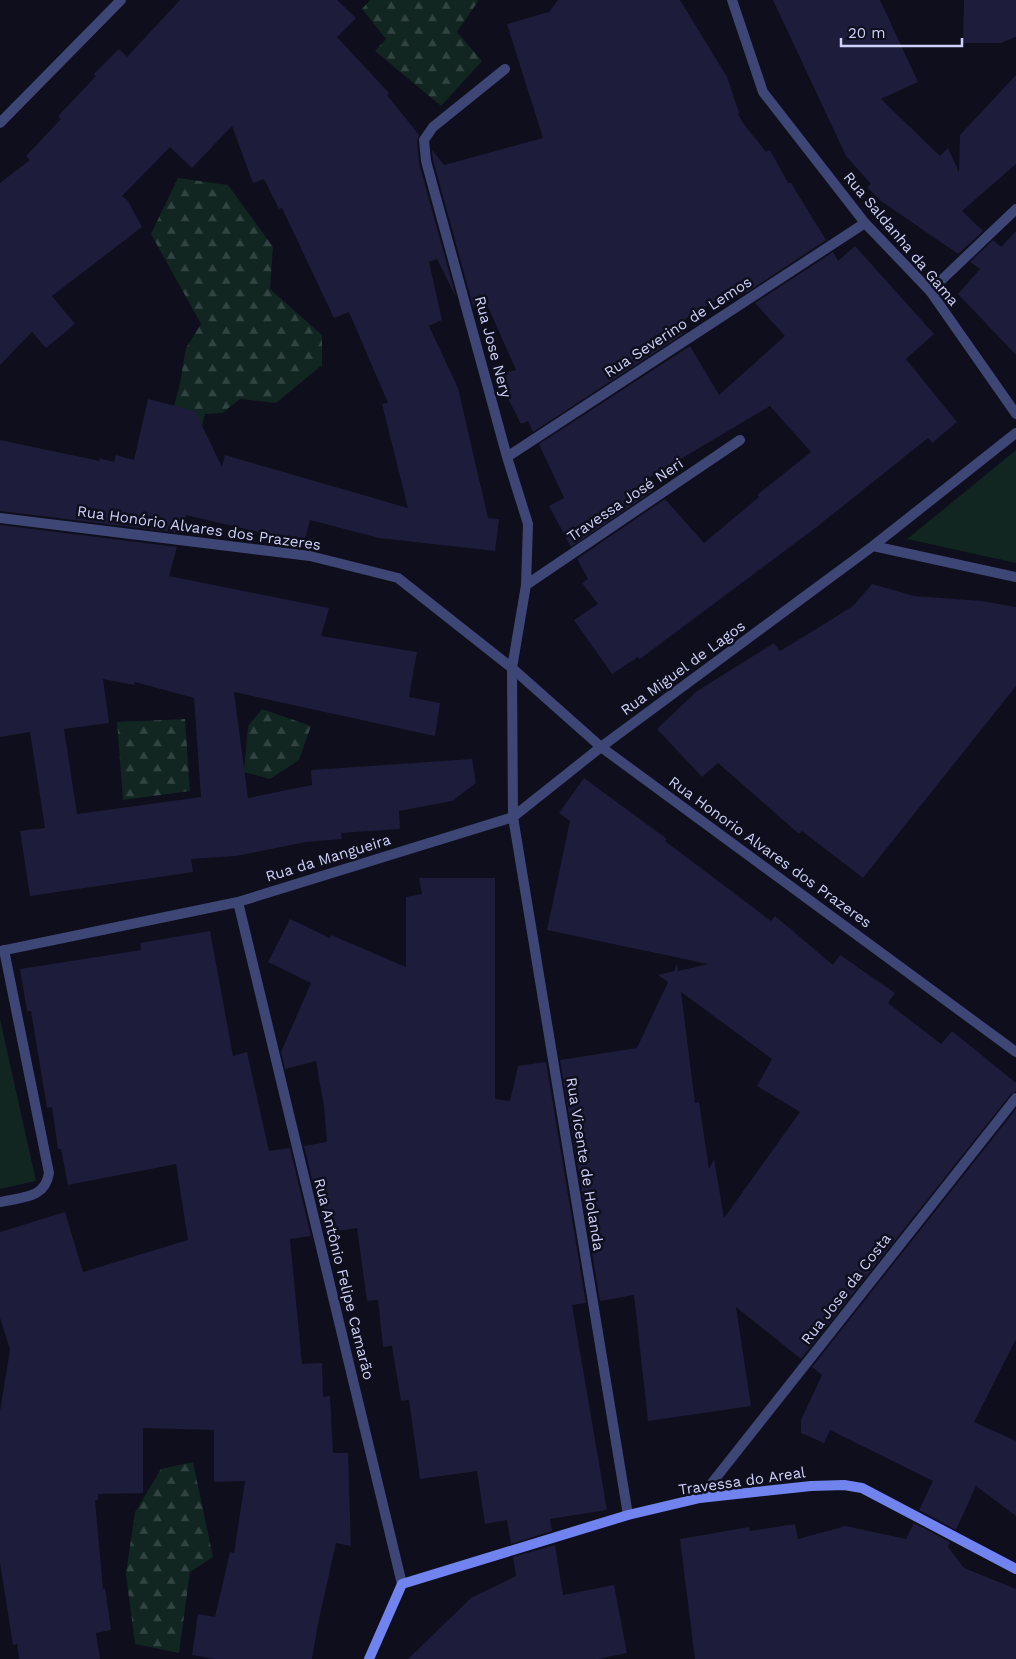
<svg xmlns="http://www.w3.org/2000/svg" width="1016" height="1659" font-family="'Work Sans',sans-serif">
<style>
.forest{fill:url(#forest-firs)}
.park{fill:#112521}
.building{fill:#1d1c3a;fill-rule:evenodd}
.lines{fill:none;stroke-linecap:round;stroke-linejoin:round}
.minor{stroke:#3e4675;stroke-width:10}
.tertiary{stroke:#3e4675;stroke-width:10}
.secondary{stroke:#7083ee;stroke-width:10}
.labels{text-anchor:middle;stroke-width:5;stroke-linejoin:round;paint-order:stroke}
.street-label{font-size:15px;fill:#ced1f9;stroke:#0e0e1c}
</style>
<defs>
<pattern id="forest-firs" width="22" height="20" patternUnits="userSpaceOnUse" patternTransform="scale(1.25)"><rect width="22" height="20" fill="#112521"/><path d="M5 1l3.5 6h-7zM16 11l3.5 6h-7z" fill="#324442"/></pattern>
</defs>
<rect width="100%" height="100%" fill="#0e0e1c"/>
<!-- forest -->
<path class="forest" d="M 370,0 L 479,0 L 457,32 L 482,61 L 441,106 L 375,51 L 386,39 L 362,9 Z
M 178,178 L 228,185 L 273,247 L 270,289 L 322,335 L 322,365 L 276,403 L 240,399 L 222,413 L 205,414 L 196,450 L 167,434 L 180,383 L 186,348 L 201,324 L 151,234 Z
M 262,709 L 311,726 L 299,760 L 270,779 L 244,772 L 248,726 Z
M 185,719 L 190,791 L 123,800 L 117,722 Z
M 193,1462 L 213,1557 L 190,1572 L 179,1653 L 135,1644 L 126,1574 L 135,1512 L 161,1469 Z"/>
<!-- park -->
<path class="park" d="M 1016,450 L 1016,563 L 907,539 Z
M 0,1019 L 36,1181 L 0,1189 Z"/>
<!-- building -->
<path class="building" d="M 180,0 L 337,0 L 356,18 L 337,37 L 389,93 L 387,95 L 419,135 L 417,141 L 419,163 L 456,297 L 437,259 L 429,262 L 442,320 L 429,326 L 458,388 L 488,518 L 499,519 L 495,551 L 379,538 L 310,520 L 304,543 L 186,515 L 181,533 L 0,511 L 0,440 L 100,461 L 99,458 L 114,462 L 116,455 L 134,460 L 148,399 L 195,411 L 222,467 L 225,455 L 408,508 L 382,404 L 388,403 L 349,312 L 334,318 L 282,208 L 279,209 L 264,179 L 253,183 L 232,126 L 192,168 L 170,147 L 122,196 L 128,201 L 142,227 L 52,296 L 75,324 L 46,348 L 32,332 L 0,365 L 0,183 L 30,160 L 26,156 L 61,119 L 58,116 L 96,76 L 94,74 L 119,49 L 127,57 Z
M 558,0 L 680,0 L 727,77 L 739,113 L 738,114 L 743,123 L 766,152 L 770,150 L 788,183 L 791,183 L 826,240 L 746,293 L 740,286 L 685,319 L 689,327 L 682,331 L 683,334 L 533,432 L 528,421 L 521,424 L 496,375 L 516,370 L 485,300 L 473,306 L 433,160 L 432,150 L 444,165 L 543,138 L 507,24 L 549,12 Z
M 773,0 L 880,0 L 918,82 L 881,99 L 940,156 L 948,148 L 959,172 L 960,135 L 1016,75 L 1016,164 L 962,211 L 983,231 L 958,254 L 881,201 L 867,187 L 871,184 L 846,156 Z
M 964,0 L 1016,0 L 1016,37 L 1001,43 L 963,43 Z
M 1016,231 L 1016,355 L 958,294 L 980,269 L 970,262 L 993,240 L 1001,247 Z
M 855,246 L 934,334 L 906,359 L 957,422 L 932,443 L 928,438 L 818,526 L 640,659 L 638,657 L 612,674 L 574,620 L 598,604 L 582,583 L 588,579 L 577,559 L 665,499 L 704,543 L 759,497 L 757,495 L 811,452 L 770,406 L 647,479 L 656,489 L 571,547 L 549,506 L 564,498 L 539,444 L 690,346 L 719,395 L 785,336 L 755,303 L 833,252 L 838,261 Z
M 0,525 L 177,547 L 169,576 L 329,608 L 321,636 L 417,652 L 409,697 L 440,703 L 435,736 L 234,692 L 248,798 L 312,785 L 311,770 L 472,759 L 476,783 L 452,801 L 399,811 L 400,829 L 341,833 L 342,839 L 306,842 L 236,856 L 191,859 L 193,872 L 30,896 L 20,831 L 45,828 L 30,732 L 0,737 ZM 103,679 L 134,685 L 135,682 L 194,698 L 201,797 L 77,814 L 64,729 L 109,723 Z
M 872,584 L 914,596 L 982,601 L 1016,607 L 1016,686 L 863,878 L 802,831 L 799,834 L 718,763 L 702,777 L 657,729 L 697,691 L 774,643 L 780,651 L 821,626 L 853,606 Z
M 584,778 L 667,839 L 665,841 L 771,921 L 775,916 L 833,965 L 840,955 L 895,993 L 888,1003 L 941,1044 L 952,1031 L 1016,1083 L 1016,1091 L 1011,1094 L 801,1359 L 736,1307 L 751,1406 L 648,1421 L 634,1295 L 600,1301 L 560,1060 L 637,1048 L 668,982 L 658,975 L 674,971 L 677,964 L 678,971 L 708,964 L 547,930 L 570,821 L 559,813 ZM 681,992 L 772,1059 L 757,1086 L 800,1112 L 724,1218 L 714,1159 L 709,1169 L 699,1102 L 695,1103 Z
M 419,878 L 495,878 L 495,1099 L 510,1101 L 518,1066 L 546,1062 L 586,1303 L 572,1305 L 607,1510 L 550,1519 L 552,1531 L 511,1544 L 507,1520 L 485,1524 L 477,1471 L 420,1479 L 409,1400 L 401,1401 L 392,1346 L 383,1347 L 378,1300 L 367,1301 L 357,1228 L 325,1233 L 304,1146 L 327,1142 L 324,1107 L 316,1061 L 285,1069 L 281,1052 L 311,983 L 268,962 L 290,919 L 330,938 L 331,935 L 406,967 L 406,897 L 422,894 Z
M 210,931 L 233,1056 L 247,1052 L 269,1151 L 290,1148 L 311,1236 L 290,1239 L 302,1364 L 322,1363 L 323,1397 L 330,1396 L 333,1453 L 348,1453 L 351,1546 L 336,1543 L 318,1624 L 312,1659 L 216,1659 L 192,1655 L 198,1614 L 215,1617 L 230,1552 L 234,1553 L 245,1481 L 214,1482 L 214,1430 L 143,1428 L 143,1493 L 98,1494 L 98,1500 L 95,1500 L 103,1589 L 105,1588 L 111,1630 L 96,1633 L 100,1659 L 19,1659 L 17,1644 L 13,1645 L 0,1563 L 0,1411 L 10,1350 L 0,1318 L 0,1232 L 65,1212 L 83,1272 L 188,1240 L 176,1164 L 68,1185 L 61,1149 L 58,1149 L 52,1107 L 47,1108 L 31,1011 L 27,1011 L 20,969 L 141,950 L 140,943 Z
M 1016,1109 L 1016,1339 L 974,1422 L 1016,1441 L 1016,1516 L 976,1486 L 956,1530 L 919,1510 L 933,1481 L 830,1430 L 824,1443 L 801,1433 L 801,1420 L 822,1375 L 812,1367 Z
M 914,1523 L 950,1542 L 948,1547 L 964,1568 L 1016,1589 L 1016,1659 L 695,1659 L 680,1539 L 749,1527 L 750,1531 L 795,1524 L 798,1539 L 846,1526 L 906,1539 Z
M 555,1545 L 563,1595 L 614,1585 L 627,1653 L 598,1659 L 408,1659 L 471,1598 L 516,1576 L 513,1557 Z"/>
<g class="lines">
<!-- minor -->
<path class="minor" d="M 732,0 L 763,92 L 865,223 L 930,291 L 1016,414
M 930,291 L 1016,209
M 507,457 L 865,223
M 0,518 L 310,556 L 398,578 L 512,668 L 601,747 L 1016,1052
M 873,546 L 1016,577
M 526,585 L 740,440
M 238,902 L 402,1584
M 0,951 L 238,902 L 513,817 L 512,668 L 526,585 L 528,524 L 507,457 L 426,161 L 424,140 L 433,127 L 505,69
M 0,1202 C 22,1197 45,1199 49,1173 L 4,950
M 700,1498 L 1016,1098
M 628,1515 L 513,817 L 601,747 L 873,546 L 1016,433"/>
<!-- tertiary -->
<path class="tertiary" d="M 0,123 L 121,0"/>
<!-- secondary -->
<path class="secondary" d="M 369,1659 L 402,1584 L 628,1515 L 700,1498 L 811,1486 L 844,1485 L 862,1488 L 1016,1569"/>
</g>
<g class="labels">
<!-- street labels -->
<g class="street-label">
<text transform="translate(901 239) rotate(50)" y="5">Rua Saldanha da Gama</text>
<text transform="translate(678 327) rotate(-33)" y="5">Rua Severino de Lemos</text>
<text transform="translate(493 347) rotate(75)" y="5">Rua Jose Nery</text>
<text transform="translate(625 500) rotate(-34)" y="5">Travessa José Neri</text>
<text transform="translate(199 528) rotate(8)" y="5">Rua Honório Alvares dos Prazeres</text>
<text transform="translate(683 668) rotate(-36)" y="5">Rua Miguel de Lagos</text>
<text transform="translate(770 852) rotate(36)" y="5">Rua Honorio Alvares dos Prazeres</text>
<text transform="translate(328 858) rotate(-17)" y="5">Rua da Mangueira</text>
<text transform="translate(585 1164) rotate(81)" y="5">Rua Vicente de Holanda</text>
<text transform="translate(344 1279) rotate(76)" y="5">Rua Antônio Felipe Camarão</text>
<text transform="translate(846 1289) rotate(-52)" y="5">Rua Jose da Costa</text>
<text transform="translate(742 1481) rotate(-8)" y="5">Travessa do Areal</text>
</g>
</g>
<!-- scale -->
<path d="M841 38v8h121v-8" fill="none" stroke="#ced1f9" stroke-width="2.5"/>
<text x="848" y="38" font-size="15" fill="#ced1f9" stroke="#0e0e1c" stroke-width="4" paint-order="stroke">20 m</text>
</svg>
